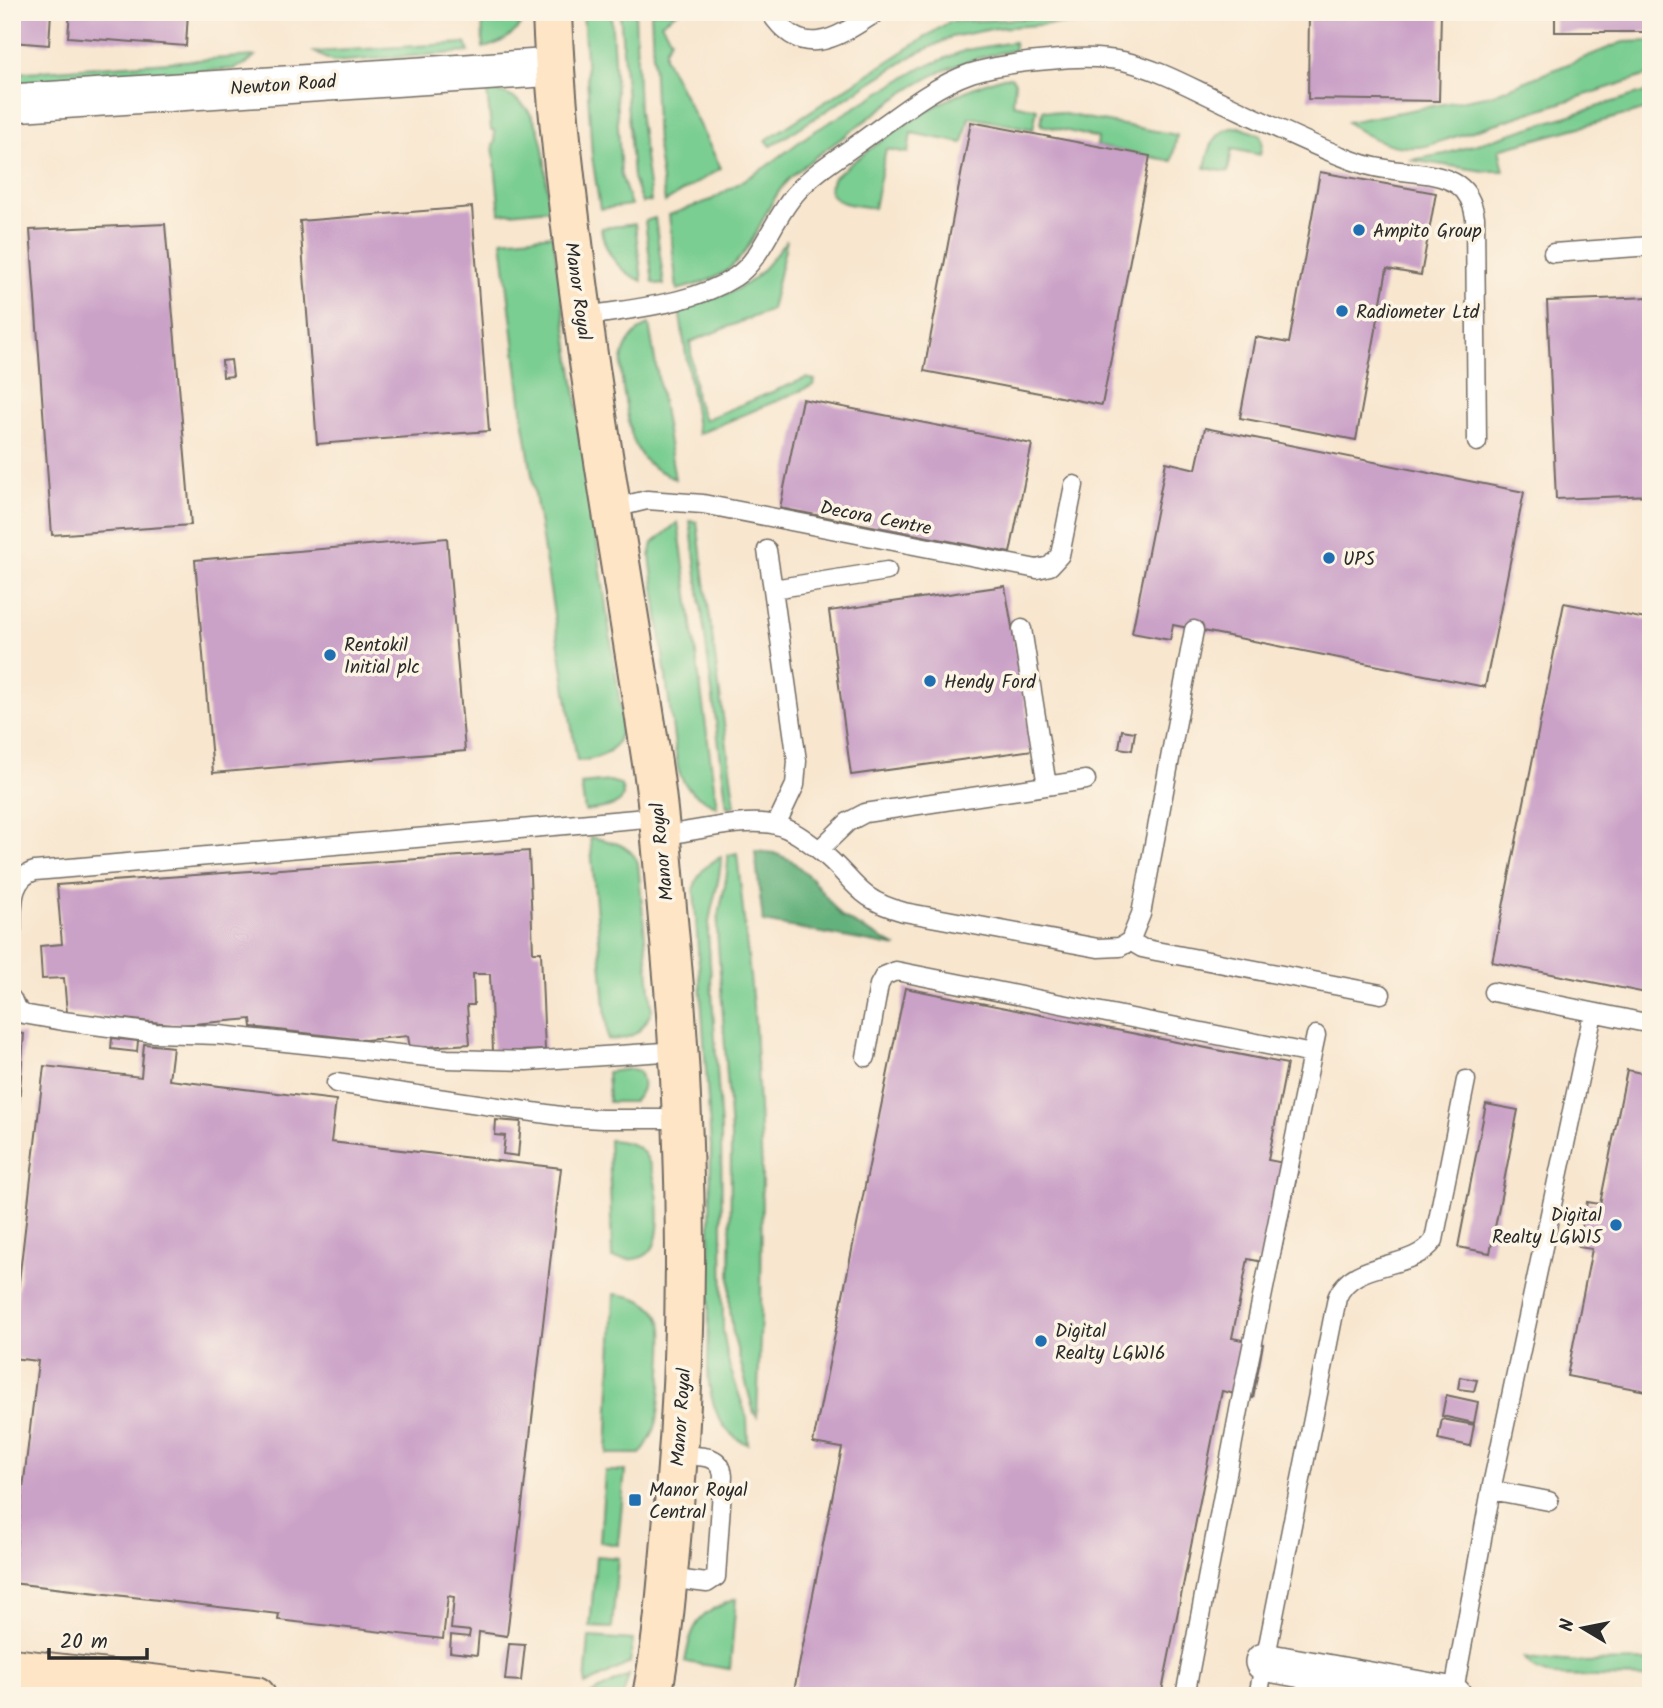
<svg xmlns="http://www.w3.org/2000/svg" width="1663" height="1708" font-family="Kalam,sans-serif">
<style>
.green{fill:#7ace92;stroke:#527c5e;stroke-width:2}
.forest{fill:#63b17c;stroke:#476e54;stroke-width:2}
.building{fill:#caa1c7}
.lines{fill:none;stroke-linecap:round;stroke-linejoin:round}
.lane-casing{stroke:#736c64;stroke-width:21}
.street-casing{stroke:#736c64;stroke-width:40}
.secondary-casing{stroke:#736c64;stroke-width:42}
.lane{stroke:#fff;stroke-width:18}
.street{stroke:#fff;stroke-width:37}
.secondary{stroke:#fde5c5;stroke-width:38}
.poi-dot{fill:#1f6fb2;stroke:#fcf5e5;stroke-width:2.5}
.labels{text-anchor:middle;stroke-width:7;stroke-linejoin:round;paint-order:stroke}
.street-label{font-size:19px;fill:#2b2b2b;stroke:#fcf5e5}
.poi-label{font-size:19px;fill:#2b2b2b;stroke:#fcf5e5;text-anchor:start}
</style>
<rect width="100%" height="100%" fill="#fcf5e5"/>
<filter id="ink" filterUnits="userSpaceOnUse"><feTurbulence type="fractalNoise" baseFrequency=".0143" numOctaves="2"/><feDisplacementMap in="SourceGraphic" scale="14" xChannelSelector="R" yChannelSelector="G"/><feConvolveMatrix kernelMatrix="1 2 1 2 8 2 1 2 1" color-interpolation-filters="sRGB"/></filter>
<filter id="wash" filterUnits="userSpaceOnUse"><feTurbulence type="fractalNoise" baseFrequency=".00686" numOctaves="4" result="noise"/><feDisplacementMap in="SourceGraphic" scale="28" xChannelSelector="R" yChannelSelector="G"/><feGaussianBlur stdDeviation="1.57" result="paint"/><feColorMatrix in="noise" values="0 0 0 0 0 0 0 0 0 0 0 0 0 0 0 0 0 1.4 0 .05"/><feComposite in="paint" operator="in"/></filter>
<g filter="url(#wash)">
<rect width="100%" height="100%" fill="#f8e6cf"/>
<!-- green -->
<path class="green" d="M 482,12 L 527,12 C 519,33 504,43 483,48 Z
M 583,12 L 611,12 L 621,175 L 631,205 L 600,209 L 592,156 Z
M 620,12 L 635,12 L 639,111 L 651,201 L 642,203 L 633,178 Z
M 651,12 L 678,12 L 661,23 L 671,39 L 665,50 L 665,58 L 721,168 L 665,202 L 657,146 Z
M 1068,12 L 1098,12 L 1099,16 L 1136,20 L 1136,25 L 1052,24 L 997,28 L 952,37 L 914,55 L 771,146 L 766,140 L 949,22 L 1067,17 Z
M 1651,41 L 1651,74 L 1426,146 C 1396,151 1371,140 1347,122 L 1491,95 L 1623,42 Z
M 1014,42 L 1015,50 C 939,63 910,87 850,132 C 829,148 804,163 786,182 C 760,212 755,256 718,276 C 705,283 691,286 677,290 L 669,215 L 711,200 L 767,166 L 810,134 L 921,68 L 966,50 Z
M 466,43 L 469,52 L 333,62 L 314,52 Z
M 255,56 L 246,64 L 233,69 L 12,84 L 12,73 Z
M 1003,77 L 1011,77 L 1015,82 L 1013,104 L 1037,109 L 1033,129 L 969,117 L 963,143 L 911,133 L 908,153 L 886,149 L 874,208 C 858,205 834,206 829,189 L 834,177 C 885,136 940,96 1003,77 Z
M 487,90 C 550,96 543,160 549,209 L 500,214 L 493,144 L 495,143 L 494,130 L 491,130 Z
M 1651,90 L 1651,108 L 1499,149 L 1504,171 L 1484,171 L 1410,160 L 1445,154 Z
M 1043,110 L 1177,135 L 1172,161 L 1097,146 L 1098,138 L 1041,125 Z
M 1239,127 L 1260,135 L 1262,142 L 1260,155 L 1232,149 L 1228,172 L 1205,168 C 1209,147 1215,128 1239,127 Z
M 655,218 L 664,285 L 653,283 L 645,221 Z
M 635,224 L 642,281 C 618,271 605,254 601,228 Z
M 553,235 L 622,718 C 622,749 605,759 577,761 L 523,418 L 502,240 Z
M 787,240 L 771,310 L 690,342 L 696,399 L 704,420 L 806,378 L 815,380 L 814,385 L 698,434 L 679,309 C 704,302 733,295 754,278 C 767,267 776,253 787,240 Z
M 649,324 L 675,479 C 664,473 651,468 643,458 C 631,442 629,425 626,406 C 620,373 614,343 649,324 Z
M 690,521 L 697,522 L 735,806 L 727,807 Z
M 678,522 L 717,807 C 698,797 684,790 678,769 L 650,556 L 653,543 Z
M 610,781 L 620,784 C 633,808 601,808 585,811 L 581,784 Z
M 590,837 C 609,841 630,843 638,863 L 652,1010 C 642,1033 633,1039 608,1040 Z
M 737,853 L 755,1024 L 762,1171 L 761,1312 L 757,1417 L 754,1413 L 733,1334 L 730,1309 L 731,1135 L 717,929 C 719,903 729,881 728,855 Z
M 721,857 C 721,883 709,907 708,933 L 721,1129 L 723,1331 L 729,1365 L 747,1418 L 748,1444 C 718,1434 709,1398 708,1370 L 711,1146 L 694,889 C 697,873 707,864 721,857 Z
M 629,1069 L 639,1072 C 645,1085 643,1091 633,1102 L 609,1102 L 607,1072 Z
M 609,1140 C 620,1141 631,1142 640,1149 C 658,1164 665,1231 652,1249 C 643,1262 626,1260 612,1258 Z
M 614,1294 C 634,1296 654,1301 662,1323 C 666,1334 660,1405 657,1420 C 655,1431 647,1446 640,1454 L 607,1454 Z
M 605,1471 L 625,1471 L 618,1545 L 600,1542 Z
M 596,1556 L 618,1558 L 612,1628 L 590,1627 Z
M 736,1599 L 730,1669 L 685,1662 C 692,1623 698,1613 736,1599 Z
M 589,1637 L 633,1640 L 630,1663 L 585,1685 Z
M 1524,1658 L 1578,1662 L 1651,1661 L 1651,1678 L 1551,1676 L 1536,1670 Z
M 629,1675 L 623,1696 L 588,1696 Z"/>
<!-- forest -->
<path class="forest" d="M 755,851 L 774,853 L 791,860 L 812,879 L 842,917 L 897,947 L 763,922 Z"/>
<g id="blocks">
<!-- building -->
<path class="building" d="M 12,12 L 51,12 L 49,45 L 12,42 Z
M 70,12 L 188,12 L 186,46 L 68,37 Z
M 1145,12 L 1169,12 L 1169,20 L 1145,20 Z
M 1309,12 L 1441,12 L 1439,101 L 1308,99 Z
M 1555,12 L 1651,12 L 1651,32 L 1555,32 Z
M 971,122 L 1150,156 L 1102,405 L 924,371 Z
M 1320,172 L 1436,193 L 1421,275 L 1387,269 L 1356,440 L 1240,418 L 1255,337 L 1289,343 Z
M 472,207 L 489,431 L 317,444 L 300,221 Z
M 165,224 L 191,525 L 52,535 L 30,230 Z
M 1651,297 L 1651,495 L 1556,499 L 1547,301 Z
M 231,360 L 233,376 L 223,377 L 222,361 Z
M 802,399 L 1032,444 L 1010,553 L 780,508 Z
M 1205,428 L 1524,492 L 1485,687 L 1173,625 L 1170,640 L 1132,633 L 1166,462 L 1196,469 Z
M 447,538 L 465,751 L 213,773 L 195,560 Z
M 1005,586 L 1033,750 L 851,775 L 829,611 Z
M 1564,603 L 1651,620 L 1651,994 L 1492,962 Z
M 1122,730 L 1135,732 L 1132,750 L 1119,748 Z
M 529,851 L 533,952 L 541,952 L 545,1050 L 493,1052 L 490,974 L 473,974 L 474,1005 L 467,1005 L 470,1044 L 410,1048 L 408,1036 L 365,1040 L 252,1027 L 251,1019 L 181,1025 L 67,1013 L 64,978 L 42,979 L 40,946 L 62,944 L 57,885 Z
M 905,988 L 1287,1064 L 1268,1160 L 1299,1166 L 1278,1265 L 1248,1259 L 1232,1338 L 1263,1344 L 1253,1398 L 1222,1391 L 1161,1696 L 793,1696 L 842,1448 L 813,1443 Z
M 12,1033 L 24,1034 L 14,1177 L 12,1177 Z
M 112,1038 L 138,1041 L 137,1052 L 111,1049 Z
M 144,1044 L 173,1047 L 169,1080 L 336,1100 L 331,1142 L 561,1168 L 507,1636 L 479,1632 L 477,1655 L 450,1652 L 451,1635 L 469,1637 L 470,1631 L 451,1629 L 454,1597 L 448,1596 L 443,1639 L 278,1620 L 279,1614 L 12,1583 L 38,1361 L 12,1358 L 12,1342 L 44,1066 L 141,1077 Z
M 1627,1070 L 1651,1075 L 1651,1392 L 1567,1376 L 1592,1249 L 1578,1247 L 1587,1202 L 1600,1204 Z
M 1486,1104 L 1518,1110 L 1490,1253 L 1458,1247 Z
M 496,1120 L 521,1122 L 518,1156 L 503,1154 L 505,1136 L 495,1135 Z
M 1460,1377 L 1477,1380 L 1474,1391 L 1458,1389 Z
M 1446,1395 L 1478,1402 L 1474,1423 L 1442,1416 Z
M 1442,1419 L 1474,1425 L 1470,1446 L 1438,1439 Z
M 509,1644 L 525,1645 L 521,1681 L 505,1680 Z"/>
</g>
</g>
<g filter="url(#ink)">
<use href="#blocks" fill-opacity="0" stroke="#736c64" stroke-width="2"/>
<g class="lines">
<!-- lane casing -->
<g class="lane-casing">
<path id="lane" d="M 770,12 C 803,63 838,37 877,12
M 1553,253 L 1651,246
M 582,317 C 632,308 692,305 735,277 C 762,260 774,216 797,192 C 815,171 841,156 863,140 C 897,116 931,87 971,73 C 996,65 1023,62 1049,60 C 1074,57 1098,56 1123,61 C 1158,69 1188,86 1220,101 C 1260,120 1300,140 1341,156 C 1355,162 1371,167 1386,169 C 1408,173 1439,172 1458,185 C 1469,193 1473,204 1475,217 L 1477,442
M 610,509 L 647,500 L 703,504 L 1037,569 L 1050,566 L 1060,555 L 1074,485
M 767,550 L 773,589
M 1022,629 L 1047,786
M 776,825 L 795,785 L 797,761 L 773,589 L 887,571
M 660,836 C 691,832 747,817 776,825 C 792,829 806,840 819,850 L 848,822 L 865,813 L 1086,780
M 819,850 C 855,878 854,899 904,912 L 1098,948 L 1120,947 L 1130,941 L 1142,948 L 1156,951 L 1381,994
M 12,930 C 13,909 9,878 35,871 L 658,817
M 1130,941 L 1141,914 L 1194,630
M 1493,992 L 1651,1024
M 12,999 L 15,1006 L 23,1014 L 63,1021 L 155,1033 L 219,1035 L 447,1059 L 527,1061 L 680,1051
M 1312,1054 L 1316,1035
M 866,1057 L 879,985 L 884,976 L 896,971 L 1312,1054 L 1240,1405 L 1185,1696
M 336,1083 L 567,1117 L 602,1119 L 683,1119
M 1491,1490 L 1549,1501
M 667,1578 L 707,1583 L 716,1577 L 723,1476 C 721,1452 697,1457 678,1455
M 1258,1696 L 1337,1298 C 1352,1258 1413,1272 1434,1240 L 1466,1080
M 1453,1696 L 1491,1490 L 1593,1013"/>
</g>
<!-- street casing -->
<g class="street-casing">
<path id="street" d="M 12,103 L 555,67
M 1264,1662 L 1453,1696"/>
</g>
<!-- secondary casing -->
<g class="secondary-casing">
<path id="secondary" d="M 552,12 C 555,100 566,188 577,275 C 598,438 627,600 652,763 C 661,821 664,881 670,941 C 687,1125 691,1308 675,1493 C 669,1560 665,1629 652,1696
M 12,1668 L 256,1696"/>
</g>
<!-- lane -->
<use href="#lane" class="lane"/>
<!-- street -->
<use href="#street" class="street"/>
<!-- secondary -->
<use href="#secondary" class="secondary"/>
</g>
</g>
<!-- markers -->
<g class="poi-dot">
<circle cx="1359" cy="230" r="7"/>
<circle cx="1342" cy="311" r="7"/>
<circle cx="1329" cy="558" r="7"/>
<circle cx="330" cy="655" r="7"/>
<circle cx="930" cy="681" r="7"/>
<circle cx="1616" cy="1225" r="7"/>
<circle cx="1041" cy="1341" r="7"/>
<rect x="628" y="1493" width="14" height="14" rx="3.5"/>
</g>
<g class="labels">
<!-- street labels -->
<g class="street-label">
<text transform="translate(283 84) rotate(-4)" y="7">Newton Road</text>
<text transform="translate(579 291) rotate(82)" y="7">Manor Royal</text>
<text transform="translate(876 517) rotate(11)" y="7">Decora Centre</text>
<text transform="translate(661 852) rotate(-96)" y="7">Manor Royal</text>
<text transform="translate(680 1417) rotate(-86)" y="7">Manor Royal</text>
</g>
<!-- poi labels -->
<g class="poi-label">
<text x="1373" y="237">Ampito Group</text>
<text x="1356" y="318">Radiometer Ltd</text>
<text x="1343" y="565">UPS</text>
<text x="344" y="651">Rentokil<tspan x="344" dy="22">Initial plc</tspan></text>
<text x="944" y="688">Hendy Ford</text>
<text x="1602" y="1221" text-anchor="end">Digital<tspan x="1602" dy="22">Realty LGW15</tspan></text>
<text x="1055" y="1337">Digital<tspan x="1055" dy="22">Realty LGW16</tspan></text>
<text x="649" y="1496">Manor Royal<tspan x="649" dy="22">Central</tspan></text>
</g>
</g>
<!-- margin -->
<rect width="1663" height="1708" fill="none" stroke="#fcf5e5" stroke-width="42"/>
<!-- north arrow -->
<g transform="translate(1583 1628) rotate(280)" stroke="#fcf5e5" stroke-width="5" paint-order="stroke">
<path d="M0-5L12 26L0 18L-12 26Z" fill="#2b2b2b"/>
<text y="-10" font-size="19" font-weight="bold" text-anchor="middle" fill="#2b2b2b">N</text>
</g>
<!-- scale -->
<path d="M49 1648v10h98v-10" fill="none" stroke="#2b2b2b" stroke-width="3.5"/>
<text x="60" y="1648" font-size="21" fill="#2b2b2b" stroke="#fcf5e5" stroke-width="5" paint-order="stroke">20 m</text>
</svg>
